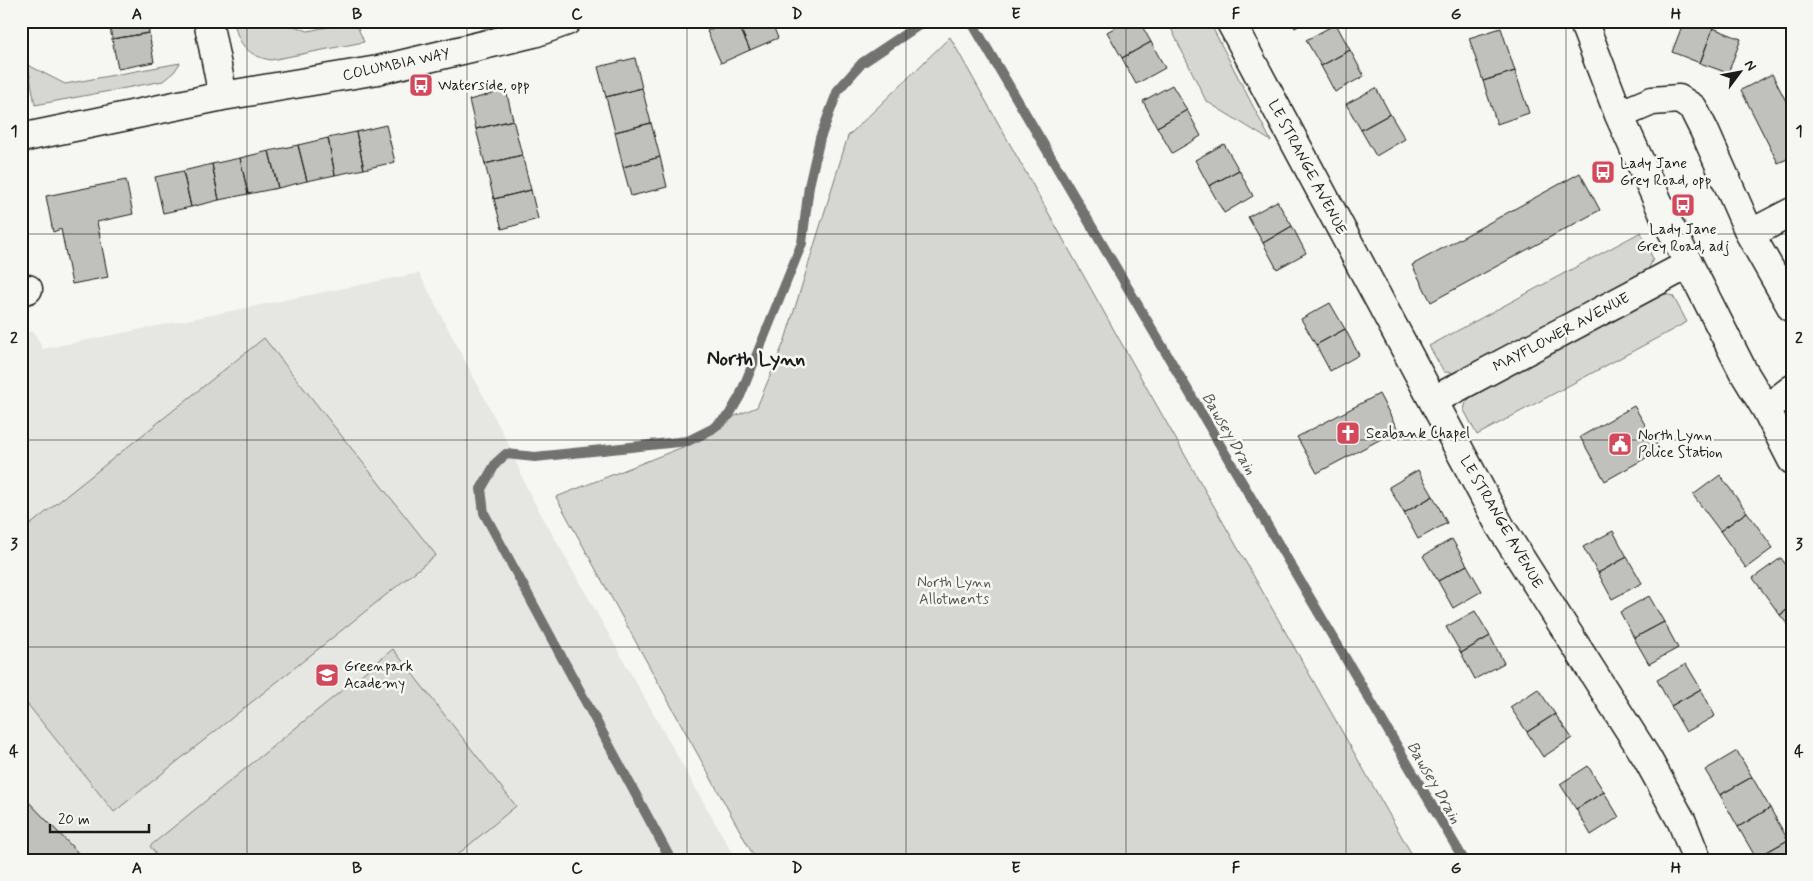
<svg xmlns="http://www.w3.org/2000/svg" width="1813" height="881" font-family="Mynerve,sans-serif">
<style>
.built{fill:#e6e6e2}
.green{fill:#d6d6d2;stroke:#797977}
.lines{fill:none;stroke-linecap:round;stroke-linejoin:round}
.stream{stroke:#727271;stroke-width:10}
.building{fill:#c0c0bd;stroke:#1c1c1c}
.minor-casing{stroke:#1c1c1c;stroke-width:31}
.minor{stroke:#f6f6f2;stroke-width:28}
.grid{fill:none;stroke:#1c1c1c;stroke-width:1;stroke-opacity:0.55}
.labels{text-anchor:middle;stroke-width:5;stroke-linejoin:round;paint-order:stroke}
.street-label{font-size:15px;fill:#1c1c1c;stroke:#f6f6f2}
.poi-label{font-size:15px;fill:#1c1c1c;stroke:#f6f6f2;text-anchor:start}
.park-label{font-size:15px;fill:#545453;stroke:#f6f6f2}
.water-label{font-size:16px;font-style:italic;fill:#565654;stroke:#f6f6f2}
.district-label{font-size:20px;font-weight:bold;fill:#1c1c1c;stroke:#f6f6f2}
.neatline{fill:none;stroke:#1c1c1c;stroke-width:2}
.grid-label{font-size:16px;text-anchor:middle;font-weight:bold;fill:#1c1c1c}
</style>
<rect width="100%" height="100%" fill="#f6f6f2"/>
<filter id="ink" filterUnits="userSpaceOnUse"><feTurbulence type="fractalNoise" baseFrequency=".02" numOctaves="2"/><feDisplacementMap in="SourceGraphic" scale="10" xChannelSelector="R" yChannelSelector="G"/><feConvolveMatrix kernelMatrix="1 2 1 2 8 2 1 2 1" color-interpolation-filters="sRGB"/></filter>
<g filter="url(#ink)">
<!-- built -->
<path class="built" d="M 419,273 L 509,445 L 528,491 L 736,860 L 21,860 L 21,334 L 33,331 L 43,349 Z"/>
<!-- green -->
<path class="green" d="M 264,21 L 280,21 L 308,31 L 355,21 L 364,42 L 271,60 C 251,57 239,46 235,26 Z
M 1170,21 L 1209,21 L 1271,141 L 1206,101 L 1169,24 Z
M 950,37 L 1119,339 L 1415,860 L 756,860 L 556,497 L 703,439 L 724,426 L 735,416 L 757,407 L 785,340 L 848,136 Z
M 180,63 L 174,72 L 163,81 L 35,105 L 28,65 L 65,84 Z
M 1641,232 L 1653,259 L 1648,270 L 1456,373 L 1444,372 L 1429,346 Z
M 1665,294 L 1673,296 L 1687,322 L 1477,435 L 1464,410 L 1466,402 L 1473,395 L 1656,296 Z
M 264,338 L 436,555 L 114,812 L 21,696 L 21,532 Z
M 393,649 L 516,806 L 451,860 L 160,860 L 150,846 Z"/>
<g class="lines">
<!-- stream -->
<path class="stream" d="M 971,21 L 1464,860
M 671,860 L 484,513 L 481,489 L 496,463 L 506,454 L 535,457 L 688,441 L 712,429 L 729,415 L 740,396 L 802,243 L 809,186 L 820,138 L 838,90 L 862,63 L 925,21"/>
</g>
<!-- building -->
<path class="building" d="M 109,21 L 147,21 L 149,33 L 112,39 Z
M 731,21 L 737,21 L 750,50 L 721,63 L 707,31 Z
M 737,21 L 771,21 L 778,38 L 750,50 Z
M 802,21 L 816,21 L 805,26 Z
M 1127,21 L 1139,21 L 1151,42 L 1122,58 L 1107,32 Z
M 1291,21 L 1307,21 L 1295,28 Z
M 1684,21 L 1696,21 L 1713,28 L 1700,63 L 1672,52 Z
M 1336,24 L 1350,50 L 1321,66 L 1306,40 Z
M 1501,28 L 1515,71 L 1483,81 L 1469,38 Z
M 1713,28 L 1741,39 L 1728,73 L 1700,63 Z
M 149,33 L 154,62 L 118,69 L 112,39 Z
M 1151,42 L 1165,68 L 1136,84 L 1122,58 Z
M 1350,50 L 1364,76 L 1335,92 L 1321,66 Z
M 635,58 L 642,88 L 606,97 L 598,67 Z
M 1515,71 L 1529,113 L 1497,124 L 1483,81 Z
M 1772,74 L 1789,107 L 1792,106 L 1792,157 L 1778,163 L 1741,90 Z
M 1172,85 L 1187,110 L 1157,127 L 1143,101 Z
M 642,88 L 651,123 L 615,132 L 606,97 Z
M 1376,88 L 1390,114 L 1361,130 L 1346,104 Z
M 506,90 L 513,120 L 476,129 L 469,100 Z
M 1187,110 L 1201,136 L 1172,153 L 1157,127 Z
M 1390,114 L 1405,139 L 1376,156 L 1361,130 Z
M 513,120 L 522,155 L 485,164 L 476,129 Z
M 651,123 L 660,157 L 623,167 L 615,132 Z
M 386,125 L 395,162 L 364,169 L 356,132 Z
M 356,132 L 364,169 L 335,175 L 328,138 Z
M 328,138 L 335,175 L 307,181 L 298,145 Z
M 1224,144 L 1239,170 L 1209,186 L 1195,160 Z
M 298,145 L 307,181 L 278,188 L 269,151 Z
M 269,151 L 278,188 L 248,194 L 240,158 Z
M 522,155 L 531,190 L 494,199 L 485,164 Z
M 660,157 L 667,187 L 631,196 L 623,167 Z
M 240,158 L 248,194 L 219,200 L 212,164 Z
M 212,164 L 219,200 L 191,207 L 183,171 Z
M 1239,170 L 1253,196 L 1224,213 L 1209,186 Z
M 183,171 L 191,207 L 163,213 L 155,177 Z
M 1580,173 L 1600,210 L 1431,302 L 1412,265 Z
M 126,180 L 133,214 L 97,222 L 108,277 L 72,284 L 61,229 L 53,232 L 46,196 Z
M 531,190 L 538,219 L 502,229 L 494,199 Z
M 1277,201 L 1292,226 L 1263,243 L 1248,217 Z
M 1292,226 L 1306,253 L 1277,269 L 1263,243 Z
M 1330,303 L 1345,329 L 1316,345 L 1301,319 Z
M 1345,329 L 1359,355 L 1330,371 L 1316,345 Z
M 1379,394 L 1398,430 L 1317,473 L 1297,437 Z
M 1634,406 L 1660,450 L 1605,481 L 1580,437 Z
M 1418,470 L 1433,496 L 1404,513 L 1389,487 Z
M 1720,475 L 1747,512 L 1720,531 L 1693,495 Z
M 1433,496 L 1447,523 L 1418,539 L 1404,513 Z
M 1747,512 L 1773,548 L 1746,568 L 1720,531 Z
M 1613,531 L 1627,557 L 1598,573 L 1583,547 Z
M 1452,539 L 1467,565 L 1438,581 L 1423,556 Z
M 1627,557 L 1642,583 L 1612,599 L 1598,573 Z
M 1781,558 L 1792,573 L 1792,606 L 1780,615 L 1753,578 Z
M 1467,565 L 1482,591 L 1453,608 L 1438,581 Z
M 1649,596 L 1664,622 L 1634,638 L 1620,612 Z
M 1792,606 L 1792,630 L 1780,615 Z
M 1475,611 L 1490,636 L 1461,653 L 1446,627 Z
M 1664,622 L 1678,648 L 1649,664 L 1634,638 Z
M 1490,636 L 1504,663 L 1475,679 L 1461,653 Z
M 1686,664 L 1701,689 L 1671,706 L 1657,680 Z
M 1538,689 L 1555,714 L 1527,732 L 1510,707 Z
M 1701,689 L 1715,716 L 1686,732 L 1671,706 Z
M 1555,714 L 1572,738 L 1543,757 L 1527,732 Z
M 1737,751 L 1752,777 L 1720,795 L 1705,770 Z
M 1588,766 L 1604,792 L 1576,809 L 1560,784 Z
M 1752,777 L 1770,808 L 1738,827 L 1720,795 Z
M 1604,792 L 1619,817 L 1591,835 L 1576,809 Z
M 21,794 L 85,860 L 21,860 Z
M 1770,808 L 1788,840 L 1756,858 L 1738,827 Z
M 1788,840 L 1792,847 L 1792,860 L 1757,860 L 1756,858 Z"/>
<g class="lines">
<!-- minor casing -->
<g class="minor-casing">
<path id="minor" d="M 208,21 L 223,96
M 1230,21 L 1500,526 L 1647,758 L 1682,822 L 1697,860
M 1583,21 L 1619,115 L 1664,215 L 1743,371 L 1766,409 L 1792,460
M 1619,115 L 1652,101 L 1679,99 L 1693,108 L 1705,132 L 1750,234 L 1792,308
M 21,138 L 223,96 L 378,70 L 534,33 L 567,21
M 1750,234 L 1792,212
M 21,291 L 28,289
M 1434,400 L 1689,264
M 1766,409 L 1792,389"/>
</g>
<!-- minor -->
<use href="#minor" class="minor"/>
</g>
</g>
<!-- grid -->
<path class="grid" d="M 247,21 L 247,860M 467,21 L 467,860M 687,21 L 687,860M 906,21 L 906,860M 1126,21 L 1126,860M 1346,21 L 1346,860M 1566,21 L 1566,860M 21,234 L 1792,234M 21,440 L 1792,440M 21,647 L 1792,647"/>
<!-- icons -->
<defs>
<g id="bus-square" transform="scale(1.25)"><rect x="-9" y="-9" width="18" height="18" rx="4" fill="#d1495b" stroke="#f6f6f2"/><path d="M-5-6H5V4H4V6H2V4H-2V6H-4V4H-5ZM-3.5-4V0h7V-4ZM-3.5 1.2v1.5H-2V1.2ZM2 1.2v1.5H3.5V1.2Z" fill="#fff"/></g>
<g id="church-square" transform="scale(1.25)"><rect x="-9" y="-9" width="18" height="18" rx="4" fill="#d1495b" stroke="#f6f6f2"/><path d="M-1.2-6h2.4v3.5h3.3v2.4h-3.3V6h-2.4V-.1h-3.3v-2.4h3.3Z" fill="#fff"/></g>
<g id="civic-square" transform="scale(1.25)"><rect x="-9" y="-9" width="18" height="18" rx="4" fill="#d1495b" stroke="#f6f6f2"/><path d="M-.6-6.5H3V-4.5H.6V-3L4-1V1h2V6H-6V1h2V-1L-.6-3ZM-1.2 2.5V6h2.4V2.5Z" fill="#fff"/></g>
<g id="school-square" transform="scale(1.25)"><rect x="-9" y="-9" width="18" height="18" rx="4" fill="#d1495b" stroke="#f6f6f2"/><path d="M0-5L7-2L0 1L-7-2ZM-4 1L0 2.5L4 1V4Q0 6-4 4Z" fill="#fff"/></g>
</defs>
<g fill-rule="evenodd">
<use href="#bus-square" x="421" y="85"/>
<use href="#bus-square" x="1603" y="172"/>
<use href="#bus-square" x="1683" y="205"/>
<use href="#church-square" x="1348" y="433"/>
<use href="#civic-square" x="1620" y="444"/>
<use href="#school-square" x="327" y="675"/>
</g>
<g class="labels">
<!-- street labels -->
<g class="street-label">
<text transform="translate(396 64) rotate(-12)" y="5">COLUMBIA WAY</text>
<text transform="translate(1308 167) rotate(62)" y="5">LE STRANGE AVENUE</text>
<text transform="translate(1561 332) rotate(-28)" y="5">MAYFLOWER AVENUE</text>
<text transform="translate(1502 522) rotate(60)" y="5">LE STRANGE AVENUE</text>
</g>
<!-- poi labels -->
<g class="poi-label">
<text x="438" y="90">Waterside, opp</text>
<text x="1620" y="168">Lady Jane<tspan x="1620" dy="17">Grey Road, opp</tspan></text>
<text x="1683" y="234" text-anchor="middle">Lady Jane<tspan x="1683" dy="17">Grey Road, adj</tspan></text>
<text x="1366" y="438">Seabank Chapel</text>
<text x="1638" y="440">North Lynn<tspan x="1638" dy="17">Police Station</tspan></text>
<text x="344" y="671">Greenpark<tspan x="344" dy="17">Academy</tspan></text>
</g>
<!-- park labels -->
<g class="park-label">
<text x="954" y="587">North Lynn<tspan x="954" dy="17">Allotments</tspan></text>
</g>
<!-- water labels -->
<g class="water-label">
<text transform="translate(1230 433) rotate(60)" y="6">Bawsey Drain</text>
<text transform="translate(1435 782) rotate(60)" y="6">Bawsey Drain</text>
</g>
<!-- district labels -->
<g class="district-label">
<text x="756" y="365">North Lynn</text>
</g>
</g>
<!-- margin -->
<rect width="1813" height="881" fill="none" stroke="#f6f6f2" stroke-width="55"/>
<!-- north arrow -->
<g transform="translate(1740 72) rotate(58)" stroke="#f6f6f2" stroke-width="4" paint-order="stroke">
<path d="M0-4L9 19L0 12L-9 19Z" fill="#1c1c1c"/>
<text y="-8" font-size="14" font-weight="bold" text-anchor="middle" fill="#1c1c1c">N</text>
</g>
<!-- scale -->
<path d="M50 824v8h99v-8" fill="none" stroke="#1c1c1c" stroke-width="2.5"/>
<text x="58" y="824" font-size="15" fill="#1c1c1c" stroke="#f6f6f2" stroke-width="4" paint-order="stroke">20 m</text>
<rect x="28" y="28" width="1758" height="826" class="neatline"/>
<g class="grid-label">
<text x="137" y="19">A</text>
<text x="357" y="19">B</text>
<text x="577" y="19">C</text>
<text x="797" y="19">D</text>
<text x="1016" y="19">E</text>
<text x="1236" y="19">F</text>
<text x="1456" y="19">G</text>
<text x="1676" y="19">H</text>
<text x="14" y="136">1</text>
<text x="1799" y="136">1</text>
<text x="14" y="343">2</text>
<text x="1799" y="343">2</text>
<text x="14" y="549">3</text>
<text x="1799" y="549">3</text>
<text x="14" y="756">4</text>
<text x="1799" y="756">4</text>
<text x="137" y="873">A</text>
<text x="357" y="873">B</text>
<text x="577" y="873">C</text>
<text x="797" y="873">D</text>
<text x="1016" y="873">E</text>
<text x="1236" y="873">F</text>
<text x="1456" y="873">G</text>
<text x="1676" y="873">H</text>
</g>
</svg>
